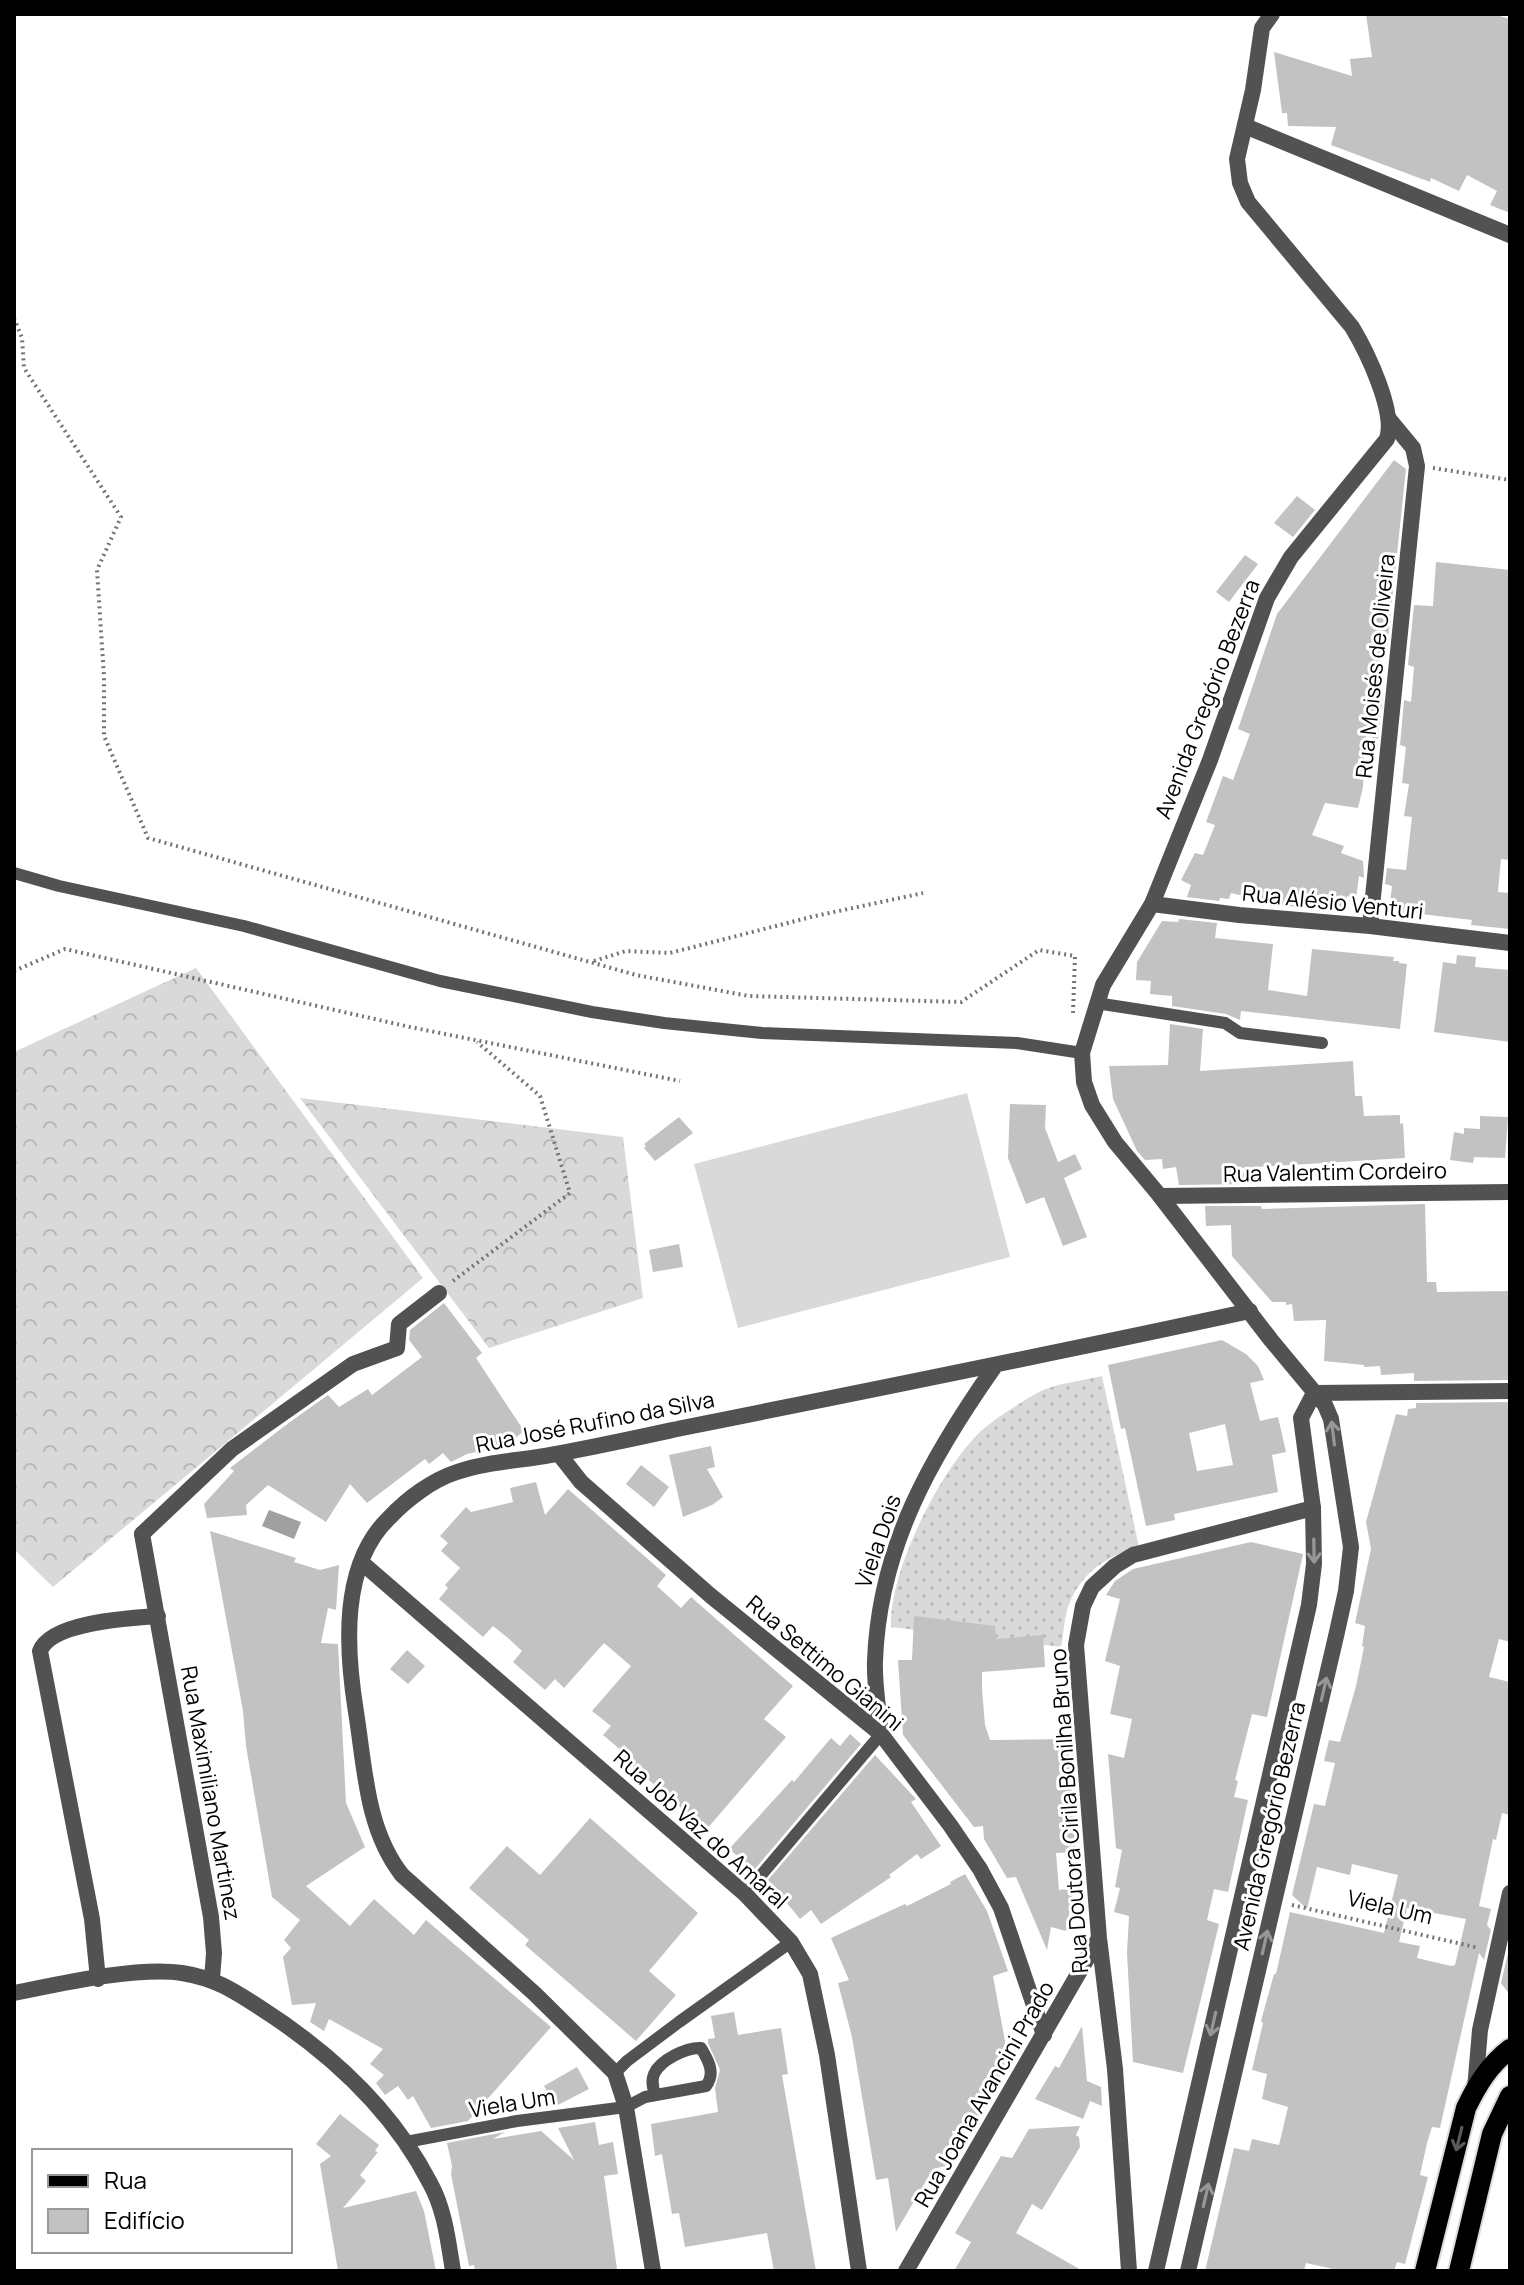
<svg xmlns="http://www.w3.org/2000/svg" width="1524" height="2285" font-family="Manrope,sans-serif">
<style>
.grass{fill:url(#grass-dots)}
.forest{fill:url(#forest-crowns)}
.garden{fill:#d9d9d9}
.water{fill:#a0a0a0}
.building{fill:#c2c2c2;fill-rule:evenodd}
.lines{fill:none;stroke-linecap:round;stroke-linejoin:round}
.primary-casing{stroke:#dbdbdb;stroke-width:24}
.path{stroke:#747474;stroke-width:4;stroke-dasharray:2 4;stroke-linecap:butt}
.service{stroke:#525252;stroke-width:12}
.pedestrian{stroke:#525252;stroke-width:16}
.minor{stroke:#525252;stroke-width:16}
.tertiary{stroke:#525252;stroke-width:16}
.primary{stroke:#000;stroke-width:20}
.oneway{stroke:#979797}
.oneway2{stroke:#595959}
.labels{text-anchor:middle;stroke-width:6;stroke-linejoin:round;paint-order:stroke}
.street-label{font-size:22px;fill:#000;stroke:#fff}
</style>
<defs>
<pattern id="grass-dots" width="8" height="8" patternUnits="userSpaceOnUse" patternTransform="scale(2)"><rect width="8" height="8" fill="#d9d9d9"/><path d="M2 2h.1M6 6h.1" fill="none" stroke="#b8b8b8" stroke-width="1.8" stroke-linecap="round"/></pattern>
<pattern id="forest-crowns" width="20" height="18" patternUnits="userSpaceOnUse" patternTransform="scale(2)"><rect width="20" height="18" fill="#d9d9d9"/><path d="M2 6a3 3 0 1 1 6 0M12 15a3 3 0 1 1 6 0" fill="none" stroke="#b8b8b8"/></pattern>
</defs>
<rect width="100%" height="100%" fill="#fff"/>
<!-- grass -->
<path class="grass" d="M 1102,1376 L 1139,1547 C 1109,1555 1082,1572 1070,1602 C 1064,1615 1064,1633 1061,1647 L 891,1627 C 889,1572 938,1475 977,1435 C 990,1421 1020,1403 1037,1393 C 1056,1383 1082,1381 1102,1376 Z"/>
<!-- forest -->
<path class="forest" d="M 196,968 L 423,1278 L 53,1587 L 14,1549 L 14,1052 Z
M 300,1098 L 623,1137 L 643,1298 L 489,1348 Z"/>
<!-- garden -->
<path class="garden" d="M 967,1093 L 1010,1257 L 738,1328 L 694,1164 Z"/>
<!-- water -->
<path class="water" d="M 269,1510 L 301,1522 L 294,1539 L 262,1526 Z"/>
<!-- building -->
<path class="building" d="M 1366,14 L 1493,14 L 1510,19 L 1510,213 L 1490,205 L 1497,191 L 1467,175 L 1459,191 L 1431,178 L 1430,182 L 1331,145 L 1336,127 L 1288,126 L 1287,113 L 1282,113 L 1274,52 L 1352,76 L 1350,59 L 1372,57 Z
M 1394,460 L 1406,469 L 1386,658 L 1382,656 L 1370,688 L 1383,693 L 1378,739 L 1366,736 L 1363,787 L 1358,808 L 1325,803 L 1312,835 L 1344,846 L 1341,853 L 1363,861 L 1364,878 L 1359,876 L 1356,898 L 1347,896 L 1345,911 L 1264,904 L 1265,901 L 1231,893 L 1229,899 L 1220,898 L 1219,901 L 1187,897 L 1191,885 L 1181,880 L 1195,853 L 1203,855 L 1215,825 L 1206,822 L 1223,776 L 1233,780 L 1250,734 L 1238,729 L 1277,614 Z
M 1297,496 L 1315,510 L 1293,537 L 1274,523 Z
M 1245,555 L 1258,564 L 1229,602 L 1216,592 Z
M 1436,562 L 1510,570 L 1510,860 L 1501,859 L 1498,892 L 1510,893 L 1510,929 L 1471,925 L 1472,920 L 1412,913 L 1412,918 L 1397,916 L 1389,911 L 1392,886 L 1385,884 L 1387,868 L 1406,870 L 1412,817 L 1404,816 L 1409,784 L 1402,783 L 1406,747 L 1400,745 L 1404,700 L 1411,702 L 1414,667 L 1408,665 L 1414,605 L 1433,606 Z
M 1179,919 L 1217,923 L 1215,938 L 1273,944 L 1268,990 L 1275,991 L 1307,996 L 1312,949 L 1394,957 L 1393,961 L 1399,961 L 1399,963 L 1407,964 L 1400,1029 L 1241,1011 L 1240,1020 L 1226,1014 L 1172,1006 L 1172,996 L 1150,994 L 1151,981 L 1136,980 L 1137,962 L 1162,921 L 1178,922 Z
M 1457,955 L 1476,957 L 1475,967 L 1510,970 L 1510,1042 L 1434,1032 L 1443,962 L 1456,964 Z
M 1170,1024 L 1203,1029 L 1200,1071 L 1353,1061 L 1355,1096 L 1362,1096 L 1364,1116 L 1400,1115 L 1400,1124 L 1403,1123 L 1405,1158 L 1241,1168 L 1250,1184 L 1179,1185 L 1176,1167 L 1163,1169 L 1162,1159 L 1145,1160 L 1137,1151 L 1113,1099 L 1109,1066 L 1168,1065 Z
M 1010,1104 L 1046,1105 L 1045,1128 L 1058,1162 L 1075,1154 L 1082,1169 L 1064,1178 L 1087,1237 L 1063,1246 L 1044,1197 L 1026,1204 L 1008,1158 Z
M 1480,1116 L 1508,1117 L 1505,1158 L 1474,1157 L 1473,1163 L 1450,1160 L 1454,1132 L 1464,1134 L 1464,1128 L 1480,1129 Z
M 679,1117 L 693,1133 L 655,1161 L 644,1148 L 646,1146 L 644,1144 Z
M 1425,1204 L 1427,1282 L 1436,1282 L 1437,1292 L 1510,1291 L 1510,1380 L 1414,1381 L 1414,1373 L 1381,1375 L 1380,1366 L 1364,1367 L 1364,1365 L 1324,1361 L 1326,1320 L 1294,1321 L 1292,1304 L 1286,1305 L 1286,1302 L 1272,1302 L 1232,1256 L 1231,1225 L 1206,1226 L 1205,1206 L 1261,1206 L 1262,1209 Z
M 679,1244 L 683,1267 L 653,1272 L 649,1250 Z
M 444,1303 L 482,1353 L 476,1358 L 524,1431 L 505,1446 L 467,1454 L 451,1462 L 443,1453 L 429,1464 L 425,1459 L 367,1503 L 350,1484 L 326,1522 L 268,1485 L 246,1505 L 247,1515 L 207,1518 L 204,1504 L 234,1471 L 230,1468 L 290,1422 L 328,1395 L 339,1407 L 368,1389 L 372,1395 L 422,1357 L 409,1340 L 410,1330 Z
M 1222,1340 L 1246,1354 L 1258,1366 L 1264,1380 L 1250,1383 L 1260,1421 L 1278,1417 L 1286,1452 L 1272,1455 L 1278,1492 L 1174,1514 L 1175,1520 L 1146,1526 L 1125,1428 L 1121,1429 L 1108,1365 ZM 1225,1424 L 1233,1465 L 1197,1471 L 1189,1433 Z
M 1510,1402 L 1510,1642 L 1499,1639 L 1489,1677 L 1510,1682 L 1510,1815 L 1502,1813 L 1496,1840 L 1493,1839 L 1479,1906 L 1491,1909 L 1487,1925 L 1491,1930 L 1484,1960 L 1479,1953 L 1440,2128 L 1432,2127 L 1427,2143 L 1420,2175 L 1428,2177 L 1405,2264 L 1397,2262 L 1394,2271 L 1342,2271 L 1306,2263 L 1304,2271 L 1205,2271 L 1234,2148 L 1249,2151 L 1252,2139 L 1279,2145 L 1288,2107 L 1262,2099 L 1267,2074 L 1252,2070 L 1263,2023 L 1261,2021 L 1274,1974 L 1276,1974 L 1290,1912 L 1384,1933 L 1398,1875 L 1352,1864 L 1350,1875 L 1317,1867 L 1307,1909 L 1292,1895 L 1314,1804 L 1325,1806 L 1335,1763 L 1324,1761 L 1329,1740 L 1340,1742 L 1356,1686 L 1364,1647 L 1362,1646 L 1365,1626 L 1355,1623 L 1371,1549 L 1366,1522 L 1396,1414 L 1407,1416 L 1408,1409 L 1416,1408 L 1416,1403 ZM 1407,1908 L 1466,1919 L 1455,1965 L 1451,1966 L 1417,1958 L 1420,1946 L 1399,1942 Z
M 711,1446 L 715,1467 L 707,1469 L 723,1497 L 712,1505 L 683,1517 L 669,1455 Z
M 641,1465 L 669,1487 L 654,1507 L 626,1484 Z
M 536,1482 L 545,1515 L 568,1489 L 666,1575 L 657,1586 L 681,1608 L 691,1597 L 793,1686 L 764,1719 L 786,1737 L 706,1830 L 619,1754 L 622,1751 L 603,1735 L 611,1726 L 592,1711 L 631,1666 L 604,1643 L 564,1688 L 555,1679 L 545,1690 L 513,1662 L 522,1651 L 508,1638 L 493,1626 L 483,1637 L 439,1599 L 448,1588 L 445,1585 L 460,1568 L 441,1551 L 448,1543 L 440,1536 L 466,1507 L 471,1512 L 513,1502 L 510,1488 Z
M 210,1531 L 296,1558 L 294,1562 L 320,1570 L 339,1565 L 336,1610 L 328,1608 L 321,1643 L 338,1644 L 346,1803 L 365,1847 L 306,1886 L 350,1926 L 374,1899 L 414,1935 L 426,1920 L 551,2027 L 468,2121 L 431,2128 L 413,2096 L 408,2100 L 398,2086 L 385,2095 L 376,2083 L 384,2075 L 370,2064 L 383,2049 L 329,2019 L 324,2031 L 310,2022 L 316,2003 L 292,2005 L 283,1957 L 291,1948 L 284,1940 L 300,1920 L 272,1897 L 246,1746 L 243,1711 Z
M 1251,1542 L 1303,1554 L 1267,1717 L 1252,1714 L 1235,1780 L 1238,1781 L 1234,1797 L 1248,1800 L 1228,1892 L 1214,1889 L 1207,1920 L 1219,1924 L 1183,2073 L 1133,2062 L 1127,1953 L 1129,1916 L 1114,1912 L 1120,1888 L 1115,1887 L 1122,1850 L 1116,1848 L 1108,1754 L 1124,1758 L 1132,1719 L 1110,1714 L 1120,1666 L 1105,1661 L 1120,1599 L 1106,1595 L 1115,1581 L 1133,1569 Z
M 914,1616 L 995,1626 L 996,1639 L 1043,1635 L 1045,1667 L 982,1672 L 982,1689 L 985,1725 L 990,1740 L 1068,1739 L 1076,1852 L 1056,1853 L 1059,1890 L 1074,1888 L 1066,1931 L 1051,1927 L 1047,1950 L 1016,1877 L 1007,1878 L 984,1839 L 983,1826 L 974,1827 L 903,1735 L 898,1660 L 912,1660 Z
M 407,1650 L 425,1666 L 408,1684 L 390,1669 Z
M 850,1734 L 861,1744 L 754,1870 L 729,1849 L 792,1780 L 794,1782 L 831,1738 L 840,1746 Z
M 875,1755 L 916,1799 L 911,1802 L 941,1846 L 921,1859 L 917,1854 L 889,1875 L 891,1877 L 821,1924 L 811,1910 L 800,1919 L 768,1880 Z
M 590,1818 L 698,1913 L 649,1971 L 676,1995 L 636,2041 L 525,1945 L 529,1940 L 469,1888 L 507,1846 L 540,1875 Z
M 965,1874 L 987,1911 L 1008,1971 L 993,1976 L 1005,2041 L 1004,2069 L 970,2131 L 952,2131 L 956,2152 L 947,2153 L 949,2165 L 933,2169 L 896,2232 L 888,2178 L 876,2180 L 852,2037 L 838,1983 L 849,1980 L 831,1938 L 905,1904 L 907,1906 L 951,1884 L 950,1882 Z
M 1508,1953 L 1510,1956 L 1510,1995 L 1501,1983 Z
M 734,2012 L 738,2035 L 781,2028 L 788,2074 L 782,2075 L 816,2271 L 774,2271 L 767,2233 L 685,2247 L 679,2213 L 672,2214 L 662,2154 L 655,2156 L 651,2124 L 718,2112 L 715,2088 L 720,2070 L 708,2043 L 708,2039 L 715,2038 L 711,2016 Z
M 1082,2026 L 1087,2081 L 1101,2087 L 1102,2106 L 1090,2101 L 1083,2119 L 1035,2099 L 1055,2066 L 1059,2068 Z
M 577,2067 L 589,2089 L 556,2106 L 544,2086 Z
M 511,2104 L 519,2112 L 489,2117 Z
M 340,2114 L 379,2145 L 375,2151 L 378,2152 L 360,2175 L 366,2181 L 343,2208 L 416,2191 L 424,2211 L 436,2271 L 338,2271 L 320,2164 L 331,2156 L 316,2144 Z
M 595,2122 L 599,2145 L 613,2142 L 618,2174 L 604,2176 L 617,2269 L 475,2271 L 474,2265 L 469,2266 L 451,2174 L 452,2166 L 447,2143 L 505,2132 L 493,2139 L 541,2131 L 574,2160 L 558,2128 Z
M 1080,2126 L 1076,2135 L 1079,2137 L 1080,2147 L 1042,2210 L 1032,2204 L 1016,2233 L 1083,2271 L 954,2271 L 971,2242 L 955,2233 L 1001,2156 L 1012,2158 L 1029,2129 Z"/>
<g class="lines">
<!-- primary casing -->
<g class="primary-casing">
<path id="primary" d="M 1425,2271 L 1466,2108 C 1477,2085 1489,2065 1510,2049
M 1459,2271 L 1492,2134 L 1510,2096"/>
</g>
<!-- path -->
<path class="path" d="M 14,318 L 22,338 L 24,368 L 121,517 L 97,570 L 104,677 L 104,736 L 148,838 L 636,975 L 749,996 L 961,1002 L 1039,950 L 1075,956 L 1073,1013
M 1433,468 L 1510,480
M 594,961 L 626,951 L 670,953 L 815,916 L 923,893
M 14,971 L 65,949 L 410,1027 L 680,1081
M 453,1281 L 570,1193 L 540,1096 L 477,1042
M 1292,1905 L 1479,1948"/>
<!-- service -->
<path class="service" d="M 14,873 L 59,886 L 244,926 L 440,981 L 592,1012 L 664,1023 L 762,1033 L 1017,1043 L 1082,1053
M 1096,1003 L 1225,1023 L 1240,1033 L 1322,1043
M 745,1894 L 881,1734
M 615,2073 L 627,2061 L 679,2022 L 791,1942
M 406,2142 L 517,2121 L 626,2107 L 645,2097 L 706,2086 C 716,2073 708,2060 701,2048 C 687,2047 660,2060 654,2074 C 651,2081 653,2088 655,2095"/>
<!-- pedestrian -->
<path class="pedestrian" d="M 142,1534 L 232,1449 L 353,1364 L 397,1348 L 399,1324 L 439,1293"/>
<!-- minor -->
<path class="minor" d="M 1245,126 L 1510,235
M 1152,904 L 1239,915 L 1370,926 L 1510,943
M 1370,926 L 1417,466 L 1413,448 L 1389,419
M 1160,1196 L 1510,1192
M 1314,1393 L 1510,1391
M 559,1454 L 581,1482 L 711,1596 L 881,1734 L 950,1825 L 980,1869 L 1001,1908 L 1044,2035
M 142,1534 L 211,1917 L 214,1953 L 212,1979
M 361,1562 L 745,1894 L 791,1942 L 810,1974 L 827,2055 L 859,2271
M 881,1734 C 879,1711 874,1685 875,1661 C 879,1547 931,1457 995,1366
M 98,1979 L 92,1919 L 40,1651 C 51,1622 129,1618 158,1616
M 14,1993 C 59,1984 138,1966 182,1973 C 214,1978 233,1990 259,2007 C 328,2051 392,2109 430,2183 C 445,2210 448,2241 453,2271
M 1475,2089 L 1480,2030 L 1510,1893
M 653,2271 L 626,2107 L 615,2073 L 535,1994 L 402,1875 C 366,1829 365,1768 356,1712 C 346,1650 340,1565 389,1518 C 407,1499 432,1480 457,1472 C 486,1462 515,1461 545,1456 C 591,1448 636,1438 682,1428 C 872,1390 1061,1352 1250,1311
M 906,2271 L 1099,1938
M 1129,2271 L 1115,2069 L 1099,1938 L 1076,1645 L 1083,1606 L 1092,1587 L 1115,1566 L 1133,1555 L 1313,1508"/>
<!-- tertiary -->
<path class="tertiary" d="M 1156,2271 L 1309,1605 L 1314,1564 L 1313,1508 L 1301,1418 L 1314,1393
M 1188,2271 L 1337,1632 L 1346,1591 L 1351,1547 L 1331,1419 L 1325,1405 L 1271,1340 L 1160,1196 L 1115,1142 L 1092,1105 L 1084,1082 L 1082,1053 L 1103,985 L 1152,904 L 1210,760 L 1267,598 L 1291,557 L 1387,439 C 1396,412 1367,352 1352,327 L 1248,202 L 1240,183 L 1237,159 L 1253,90 L 1262,28 L 1272,14"/>
<!-- primary -->
<use href="#primary" class="primary"/>
</g>
<!-- one-way arrows -->
<defs><path id="oneway-shaft" d="M-6 0H5M1.5-3L5.5 0L1.5 3" fill="none" stroke-width="1.6" stroke-linecap="round" stroke-linejoin="round" transform="scale(2)"/></defs>
<g class="oneway">
<use href="#oneway-shaft" transform="translate(1333 1433) rotate(-97)"/>
<use href="#oneway-shaft" transform="translate(1314 1551) rotate(89)"/>
<use href="#oneway-shaft" transform="translate(1324 1689) rotate(-77)"/>
<use href="#oneway-shaft" transform="translate(1265 1942) rotate(-77)"/>
<use href="#oneway-shaft" transform="translate(1213 2024) rotate(103)"/>
<use href="#oneway-shaft" transform="translate(1206 2195) rotate(-77)"/>
</g>
<use class="oneway2" href="#oneway-shaft" transform="translate(1459 2139) rotate(104)"/>
<g class="labels">
<!-- street labels -->
<g class="street-label">
<text transform="translate(1375 666) rotate(-84)" y="8">Rua Moisés de Oliveira</text>
<text transform="translate(1207 699) rotate(-69)" y="8">Avenida Gregório Bezerra</text>
<text transform="translate(1333 902) rotate(6)" y="8">Rua Alésio Venturi</text>
<text transform="translate(1335 1172) rotate(-1)" y="8">Rua Valentim Cordeiro</text>
<text transform="translate(595 1422) rotate(-11)" y="8">Rua José Rufino da Silva</text>
<text transform="translate(878 1541) rotate(-71)" y="8">Viela Dois</text>
<text transform="translate(825 1663) rotate(40)" y="8">Rua Settimo Gianini</text>
<text transform="translate(211 1793) rotate(80)" y="8">Rua Maximiliano Martinez</text>
<text transform="translate(1069 1811) rotate(-94)" y="8">Rua Doutora Cirila Bonilha Bruno</text>
<text transform="translate(1269 1826) rotate(-77)" y="8">Avenida Gregório Bezerra</text>
<text transform="translate(701 1829) rotate(42)" y="8">Rua Job Vaz do Amaral</text>
<text transform="translate(1390 1907) rotate(13)" y="8">Viela Um</text>
<text transform="translate(984 2094) rotate(-60)" y="8">Rua Joana Avancini Prado</text>
<text transform="translate(512 2103) rotate(-9)" y="8">Viela Um</text>
</g>
</g>
<!-- border -->
<rect width="1524" height="2285" fill="none" stroke="#000000" stroke-width="32"/>
<!-- legend -->
<rect x="32" y="2149" width="260" height="104" fill="#ffffff" stroke="#999999" stroke-width="2"/>
<rect x="48" y="2175" width="40" height="12" fill="#000000" stroke="#999999" stroke-width="2"/>
<text x="104" y="2189" font-size="24" fill="#000000">Rua</text>
<rect x="48" y="2209" width="40" height="24" fill="#c2c2c2" stroke="#999999" stroke-width="2"/>
<text x="104" y="2229" font-size="24" fill="#000000">Edifício</text>
</svg>
